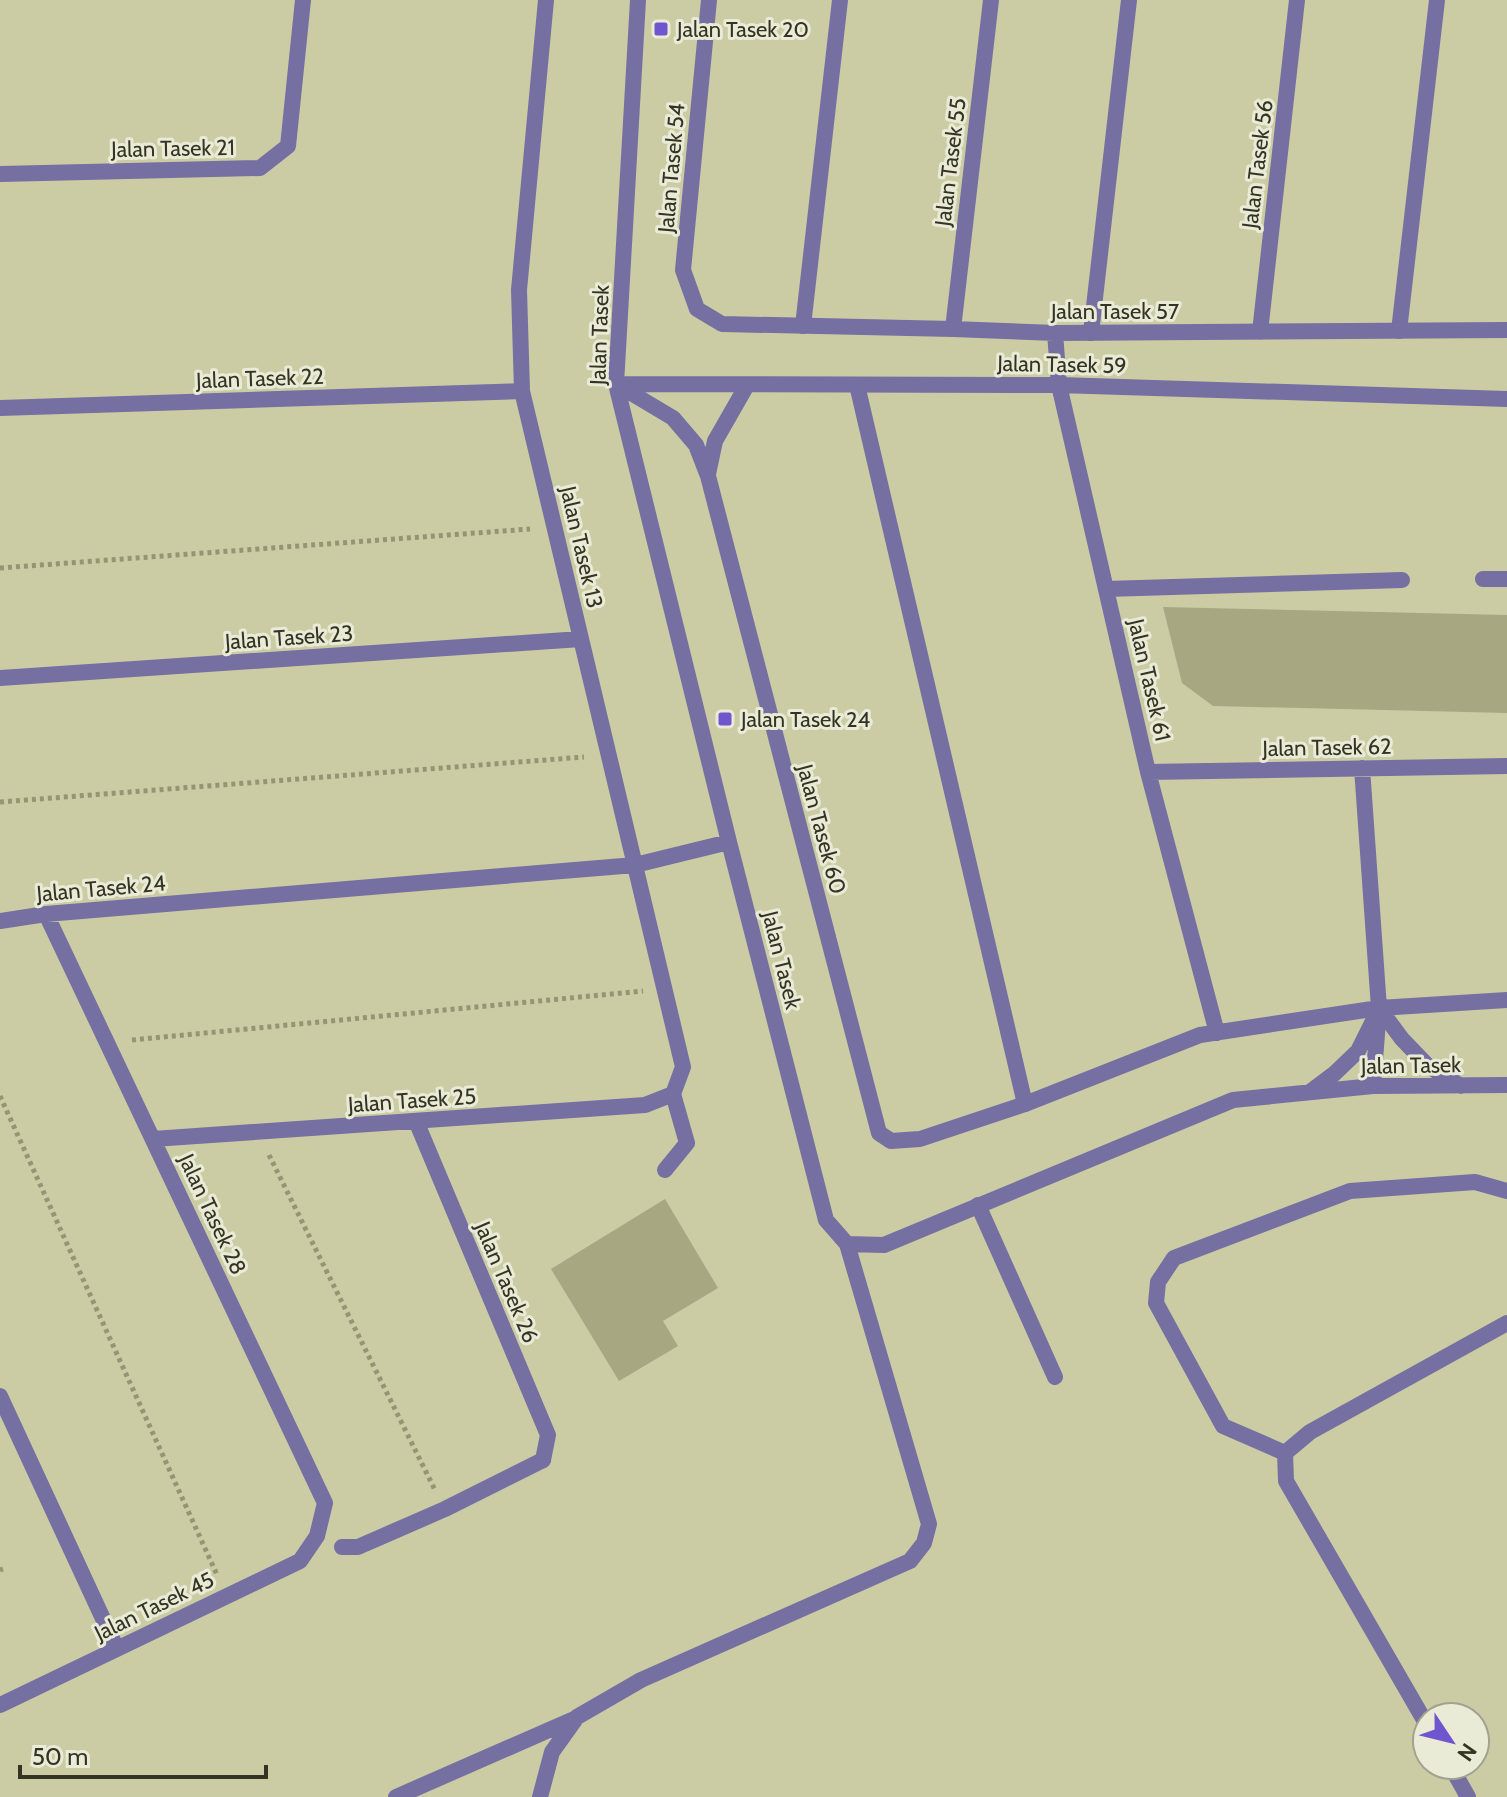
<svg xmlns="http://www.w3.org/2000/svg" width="1507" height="1797" font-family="Cabin,sans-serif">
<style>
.building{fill:#a7a881}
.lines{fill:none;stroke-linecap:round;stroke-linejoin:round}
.path{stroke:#959576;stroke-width:5;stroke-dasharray:4 4;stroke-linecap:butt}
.lane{stroke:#756fa2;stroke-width:16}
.street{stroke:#756fa2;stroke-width:16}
.poi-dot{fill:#6f55ce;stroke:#eaebd7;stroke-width:3}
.labels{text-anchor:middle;stroke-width:6;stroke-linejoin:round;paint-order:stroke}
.poi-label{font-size:22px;fill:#343424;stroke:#eaebd7;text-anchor:start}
.street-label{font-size:22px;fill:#343424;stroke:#eaebd7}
</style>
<rect width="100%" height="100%" fill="#cbcca4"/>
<!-- building -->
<path class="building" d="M 1163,607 L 1507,615 L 1507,713 L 1213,706 L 1182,683 Z
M 665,1199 L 718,1288 L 663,1321 L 678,1346 L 619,1381 L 551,1269 Z"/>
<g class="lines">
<!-- path -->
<path class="path" d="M 0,568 L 530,529
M 0,802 L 584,757
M 132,1040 L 643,991
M 0,1096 L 218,1577
M 269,1155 L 435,1490
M 0,1570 L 3,1569"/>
<!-- lane -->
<path class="lane" d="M 803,326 L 840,0
M 1399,331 L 1437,0
M 1091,333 L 1129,0
M 857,385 L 1025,1104
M 1483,579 L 1507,579
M 1106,589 L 1402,580
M 665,1170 L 687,1143 L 673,1094
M 978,1205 L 1055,1377
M 1285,1453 L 1223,1426 L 1156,1303 L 1158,1282 L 1174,1258 L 1350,1191 L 1475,1182 L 1507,1191
M 342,1547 L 358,1547 L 445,1509 L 543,1460
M 1427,1725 L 1286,1481 L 1285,1453 L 1310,1432 L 1507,1323
M 1450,1765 L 1468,1797"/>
<!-- street -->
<path class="street" d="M 638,0 L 616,384 L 729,842 L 826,1220 L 847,1244 L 884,1245 L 1233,1100 L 1373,1086 L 1507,1085
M 709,0 L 683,270 L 697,309 L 722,324 L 953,329 L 1055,333 L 1507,330
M 0,174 L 260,168 L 288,146 L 303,0
M 953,329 L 991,0
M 1260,332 L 1297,0
M 1055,333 L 1059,385 L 1148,772 L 1217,1033
M 616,384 L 673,418 L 696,445 L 708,476 L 879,1133 L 891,1141 L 920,1139 L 1025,1104 L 1200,1035 L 1379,1008 L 1507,1000
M 618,384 L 1059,385 L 1507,399
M 0,408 L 522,391
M 708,474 L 715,441 L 747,385
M 0,678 L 581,639
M 1362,768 L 1379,1008 L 1373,1086
M 1148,772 L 1507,766
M 0,921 L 46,914 L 635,865 L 729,842
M 1379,1008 L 1402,1039 L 1428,1066 L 1461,1086
M 1310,1092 L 1334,1074 L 1358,1051 L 1375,1017
M 416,1121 L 548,1435 L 543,1460
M 153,1139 L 645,1105 L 673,1094 L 683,1067 L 522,391 L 519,290 L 546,0
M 0,1396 L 117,1649
M 0,1705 L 300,1561 L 317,1536 L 325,1503 L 46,914
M 396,1797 L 574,1719
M 540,1797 L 552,1752 L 577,1717 L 641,1680 L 910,1561 L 924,1543 L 929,1524 L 847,1244"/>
</g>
<!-- markers -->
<g class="poi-dot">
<rect x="653" y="21" width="16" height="16" rx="4"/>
<rect x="717" y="711" width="16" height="16" rx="4"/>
</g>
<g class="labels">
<!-- poi labels -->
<g class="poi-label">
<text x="677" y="37">Jalan Tasek 20</text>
<text x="741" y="727">Jalan Tasek 24</text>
</g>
<!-- street labels -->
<g class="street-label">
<text transform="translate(173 148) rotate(-1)" y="8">Jalan Tasek 21</text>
<text transform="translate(950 162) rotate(-83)" y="8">Jalan Tasek 55</text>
<text transform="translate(1257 164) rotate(-83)" y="8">Jalan Tasek 56</text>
<text transform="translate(671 168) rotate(-85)" y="8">Jalan Tasek 54</text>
<text x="1115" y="319">Jalan Tasek 57</text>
<text transform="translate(599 335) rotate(-88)" y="8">Jalan Tasek</text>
<text transform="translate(1062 364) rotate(1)" y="8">Jalan Tasek 59</text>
<text transform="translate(260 378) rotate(-2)" y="8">Jalan Tasek 22</text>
<text transform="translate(582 547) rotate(77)" y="8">Jalan Tasek 13</text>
<text transform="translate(289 637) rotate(-4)" y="8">Jalan Tasek 23</text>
<text transform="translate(1150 680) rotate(77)" y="8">Jalan Tasek 61</text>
<text transform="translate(1327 747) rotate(-1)" y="8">Jalan Tasek 62</text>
<text transform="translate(822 829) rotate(75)" y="8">Jalan Tasek 60</text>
<text transform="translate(101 888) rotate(-5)" y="8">Jalan Tasek 24</text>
<text transform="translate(782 960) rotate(76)" y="8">Jalan Tasek</text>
<text transform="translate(1411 1065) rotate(-1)" y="8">Jalan Tasek</text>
<text transform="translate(412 1100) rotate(-4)" y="8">Jalan Tasek 25</text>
<text transform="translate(213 1214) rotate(65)" y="8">Jalan Tasek 28</text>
<text transform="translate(507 1282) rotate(67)" y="8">Jalan Tasek 26</text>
<text transform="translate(154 1606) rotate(-26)" y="8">Jalan Tasek 45</text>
</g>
</g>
<!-- north arrow -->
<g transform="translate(1451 1741) rotate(125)"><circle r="38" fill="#eaebd7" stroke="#a1a28f" stroke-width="2"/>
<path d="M0-6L14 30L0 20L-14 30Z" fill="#6f55ce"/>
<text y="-12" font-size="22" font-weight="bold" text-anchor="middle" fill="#343424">N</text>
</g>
<!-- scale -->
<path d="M20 1765v12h246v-12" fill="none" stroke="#343424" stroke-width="4"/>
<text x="32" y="1765" font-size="24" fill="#343424" stroke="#eaebd7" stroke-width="6" paint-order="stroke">50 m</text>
</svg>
